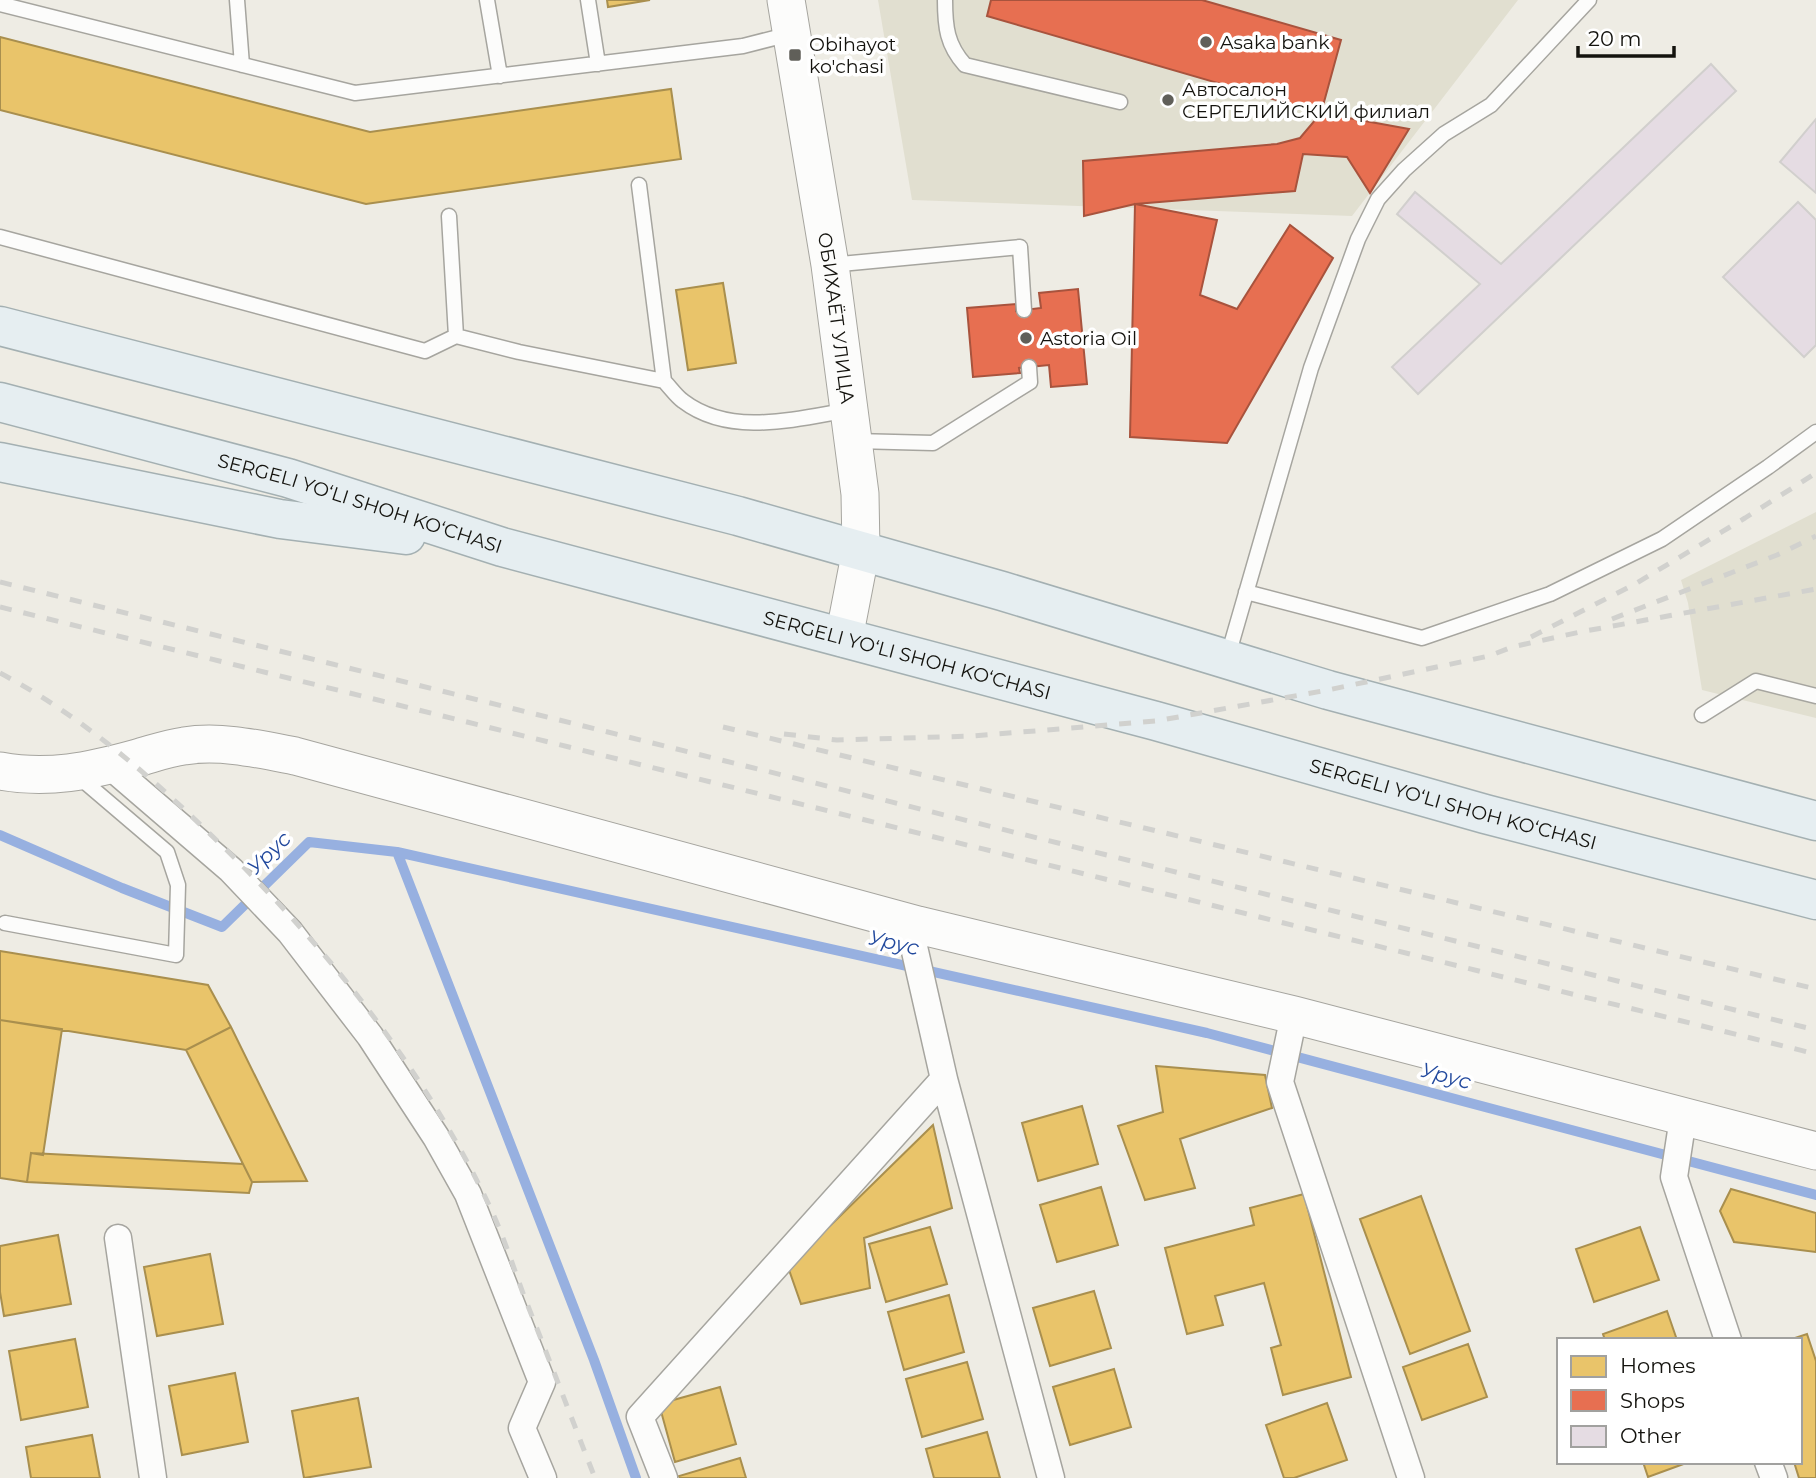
<svg xmlns="http://www.w3.org/2000/svg" width="1816" height="1478" font-family="Montserrat,sans-serif">
<style>
.built{fill:#e1dfd0}
.homes{fill:#e9c46a;stroke:#a98f4e;stroke-width:2}
.shops{fill:#e76f51;stroke:#a8533d;stroke-width:2}
.lines{fill:none;stroke-linecap:round;stroke-linejoin:round}
.stream{stroke:#97b0e0;stroke-width:10}
.building{fill:#e5dce3;stroke:#d1cfcd;stroke-width:2}
.lane-casing{stroke:#a6a59f;stroke-width:17}
.street-casing{stroke:#a6a59f;stroke-width:29}
.secondary-casing{stroke:#a6a59f;stroke-width:39}
.primary-casing{stroke:#a4b0b2;stroke-width:41}
.lane{stroke:#fcfcfb;stroke-width:14}
.street{stroke:#fcfcfb;stroke-width:26}
.secondary{stroke:#fcfcfb;stroke-width:37}
.primary{stroke:#e6eef1;stroke-width:38}
.rail{stroke:#d1d1ce;stroke-width:5;stroke-dasharray:12 12;stroke-linecap:butt}
.poi-dot{fill:#605f59;stroke:#fff;stroke-width:2.5}
.labels{text-anchor:middle;stroke-width:7;stroke-linejoin:round;paint-order:stroke}
.poi-label{font-size:19px;fill:#14130e;stroke:#fff;text-anchor:start}
.street-label{font-size:19px;fill:#14130e;stroke:#fff}
.water-label{font-size:21px;font-style:italic;fill:#234a9e;stroke:#fff}
</style>
<rect width="100%" height="100%" fill="#eeece4"/>
<!-- built -->
<path class="built" d="M 878,0 L 1518,0 L 1352,216 L 912,200 Z
M 1816,512 L 1816,718 L 1702,690 L 1688,603 L 1681,580 Z"/>
<!-- homes -->
<path class="homes" d="M 607,0 L 650,0 L 608,7 Z
M 0,37 L 370,132 L 671,89 L 681,159 L 366,204 L 0,110 Z
M 723,283 L 736,363 L 688,370 L 676,290 Z
M 0,951 L 208,985 L 231,1027 L 186,1050 L 0,1020 Z
M 0,1020 L 62,1029 L 43,1155 L 31,1153 L 27,1182 L 0,1178 Z
M 231,1027 L 307,1181 L 252,1182 L 186,1050 Z
M 1156,1066 L 1265,1075 L 1272,1108 L 1180,1139 L 1195,1188 L 1145,1200 L 1118,1126 L 1163,1112 Z
M 1082,1106 L 1098,1164 L 1038,1181 L 1022,1123 Z
M 933,1125 L 952,1208 L 864,1238 L 870,1288 L 801,1304 L 788,1267 Z
M 31,1153 L 243,1164 L 252,1182 L 249,1193 L 27,1182 Z
M 1101,1187 L 1118,1245 L 1057,1262 L 1040,1205 Z
M 1731,1189 L 1816,1213 L 1816,1252 L 1734,1242 L 1720,1211 Z
M 1304,1194 L 1351,1377 L 1283,1395 L 1271,1348 L 1281,1345 L 1264,1283 L 1215,1296 L 1223,1325 L 1187,1334 L 1165,1248 L 1254,1225 L 1250,1208 Z
M 1421,1196 L 1470,1331 L 1410,1354 L 1360,1219 Z
M 930,1227 L 947,1284 L 886,1302 L 869,1244 Z
M 1640,1227 L 1659,1280 L 1594,1302 L 1576,1249 Z
M 58,1235 L 71,1304 L 4,1316 L 0,1292 L 0,1246 Z
M 210,1254 L 223,1324 L 157,1336 L 144,1267 Z
M 1094,1291 L 1111,1348 L 1050,1366 L 1033,1308 Z
M 949,1295 L 964,1352 L 904,1370 L 888,1312 Z
M 1667,1311 L 1677,1340 L 1605,1340 L 1603,1334 Z
M 1807,1334 L 1816,1361 L 1816,1478 L 1799,1478 L 1794,1462 L 1800,1462 L 1800,1340 L 1789,1340 Z
M 75,1339 L 88,1407 L 21,1420 L 9,1351 Z
M 1468,1344 L 1487,1397 L 1422,1420 L 1403,1367 Z
M 967,1362 L 983,1419 L 922,1437 L 906,1379 Z
M 1114,1369 L 1131,1427 L 1070,1445 L 1053,1387 Z
M 235,1373 L 248,1442 L 182,1455 L 169,1386 Z
M 720,1387 L 736,1444 L 675,1462 L 659,1404 Z
M 358,1398 L 371,1467 L 304,1478 L 292,1411 Z
M 1327,1403 L 1347,1460 L 1294,1478 L 1284,1478 L 1266,1425 Z
M 987,1432 L 1000,1478 L 934,1478 L 926,1449 Z
M 92,1435 L 100,1478 L 31,1478 L 26,1447 Z
M 740,1458 L 746,1478 L 680,1478 L 679,1476 Z
M 1643,1462 L 1689,1462 L 1648,1477 Z"/>
<!-- shops -->
<path class="shops" d="M 991,0 L 1202,0 L 1341,40 L 1321,113 L 987,16 Z
M 1321,113 L 1409,129 L 1370,193 L 1347,157 L 1303,154 L 1295,191 L 1135,204 L 1084,216 L 1083,161 L 1277,144 L 1300,138 Z
M 1135,204 L 1217,220 L 1200,295 L 1237,309 L 1290,225 L 1333,258 L 1227,443 L 1130,437 Z
M 1078,289 L 1087,384 L 1051,387 L 1049,365 L 1019,368 L 1020,373 L 973,377 L 967,308 L 1016,304 L 1016,311 L 1041,308 L 1039,293 Z"/>
<g class="lines">
<!-- stream -->
<path class="stream" d="M 0,835 L 122,888 L 222,927 L 309,842 L 397,852 L 1207,1033 L 1816,1195
M 397,852 L 594,1360 L 636,1478"/>
</g>
<!-- building -->
<path class="building" d="M 1711,64 L 1736,91 L 1418,394 L 1392,367 L 1480,284 L 1397,214 L 1415,192 L 1501,264 Z
M 1816,119 L 1816,193 L 1780,162 Z
M 1798,202 L 1816,220 L 1816,345 L 1804,357 L 1723,277 Z"/>
<g class="lines">
<!-- lane casing -->
<g class="lane-casing">
<path id="lane" d="M 237,0 L 242,65
M 487,0 L 500,76
M 588,0 L 598,64
M 945,0 C 945,27 947,45 965,65 L 1120,102
M 0,4 L 355,93 L 743,46 L 790,34
M 639,185 L 664,381 C 670,387 676,396 683,401 C 730,437 796,419 849,410
M 449,216 L 456,336 L 519,352 L 664,381
M 0,237 L 425,351 L 456,336
M 830,265 L 1020,247 L 1024,310
M 855,441 L 933,443 L 1030,382 L 1029,367
M 1246,592 L 1422,638 L 1550,594 L 1662,539 L 1768,467 L 1816,432
M 1227,659 L 1311,368 L 1358,239 L 1378,199 L 1404,170 L 1444,134 L 1491,105 L 1589,0
M 1702,715 L 1756,681 L 1816,696
M 5,923 L 176,955 L 178,885 L 167,852 L 79,777"/>
</g>
<!-- street casing -->
<g class="street-casing">
<path id="street" d="M 110,766 L 231,870 L 290,932 L 370,1036 L 436,1137 L 468,1194 L 542,1382 L 522,1428 L 543,1478
M 918,925 L 914,947 L 944,1079 L 1051,1478
M 1294,1015 L 1280,1082 L 1411,1478
M 1683,1118 L 1674,1177 L 1728,1340
M 118,1238 L 153,1478
M 1768,1462 L 1774,1478
M 664,1478 L 640,1417 L 944,1079"/>
</g>
<!-- secondary casing -->
<g class="secondary-casing">
<g id="secondary">
<path id="s1" d="M 786,0 L 830,265 L 860,494 L 861,550 L 844,638"/>
<path d="M 0,771 C 48,780 90,771 137,758 C 152,754 168,748 184,746 C 220,740 259,749 295,756 L 918,925 L 1294,1015 L 1816,1151"/>
</g>
</g>
<!-- primary casing -->
<g class="primary-casing">
<g id="primary">
<path d="M 0,326 L 738,516 L 1002,591 L 1328,690 L 1816,821"/>
<path id="s2" d="M 0,402 L 288,478 L 502,547 L 1156,721 L 1485,814 L 1816,900"/>
<path d="M 0,462 L 280,519 L 406,535"/>
</g>
</g>
<!-- lane -->
<use href="#lane" class="lane"/>
<!-- street -->
<use href="#street" class="street"/>
<!-- secondary -->
<use href="#secondary" class="secondary"/>
<!-- primary -->
<use href="#primary" class="primary"/>
<!-- rail -->
<path class="rail" d="M 0,582 L 1816,1030
M 0,607 L 1816,1054
M 1612,619 L 1777,555 L 1816,536
M 1531,637 L 1635,584 L 1745,518 L 1816,473
M 0,673 C 78,714 146,772 209,833 C 321,940 423,1066 490,1207 C 503,1235 513,1266 524,1296 C 548,1356 571,1417 595,1478
M 723,727 L 1816,989
M 784,734 L 837,740 L 973,736 L 1156,721 L 1328,690 L 1489,656 L 1512,647 L 1580,632 L 1816,589"/>
</g>
<!-- markers -->
<g class="poi-dot">
<circle cx="1206" cy="42" r="7"/>
<rect x="788" y="48" width="14" height="14" rx="3.5"/>
<circle cx="1168" cy="100" r="7"/>
<circle cx="1026" cy="338" r="7"/>
</g>
<g class="labels">
<!-- poi labels -->
<g class="poi-label">
<text x="1220" y="49">Asaka bank</text>
<text x="809" y="51">Obihayot<tspan x="809" dy="22">ko'chasi</tspan></text>
<text x="1182" y="96">Автосалон<tspan x="1182" dy="22">СЕРГЕЛИЙСКИЙ филиал</tspan></text>
<text x="1040" y="345">Astoria Oil</text>
</g>
<!-- street labels -->
<g class="street-label">
<text dy="7" stroke="none"><textPath href="#s1" startOffset="322">ОБИХАЁТ УЛИЦА</textPath></text>
<text dy="7" stroke="none"><textPath href="#s2" startOffset="374">SERGELI YO‘LI SHOH KO‘CHASI</textPath></text>
<text dy="7" stroke="none"><textPath href="#s2" startOffset="942">SERGELI YO‘LI SHOH KO‘CHASI</textPath></text>
<text dy="7" stroke="none"><textPath href="#s2" startOffset="1508">SERGELI YO‘LI SHOH KO‘CHASI</textPath></text>
</g>
<!-- water labels -->
<g class="water-label">
<text transform="translate(269 853) rotate(-44)" y="7">Урус</text>
<text transform="translate(894 943) rotate(13)" y="7">Урус</text>
<text transform="translate(1446 1076) rotate(15)" y="7">Урус</text>
</g>
</g>
<!-- legend -->
<rect x="1557" y="1338" width="245" height="126" fill="#ffffff" stroke="#a1a19f" stroke-width="2"/>
<rect x="1571" y="1356" width="35" height="21" fill="#e9c46a" stroke="#a1a19f" stroke-width="2"/>
<text x="1620" y="1373" font-size="21" fill="#14130e">Homes</text>
<rect x="1571" y="1390" width="35" height="21" fill="#e76f51" stroke="#a1a19f" stroke-width="2"/>
<text x="1620" y="1408" font-size="21" fill="#14130e">Shops</text>
<rect x="1571" y="1426" width="35" height="21" fill="#e5dce3" stroke="#a1a19f" stroke-width="2"/>
<text x="1620" y="1443" font-size="21" fill="#14130e">Other</text>
<!-- scale -->
<path d="M1578 46v10h96v-10" fill="none" stroke="#14130e" stroke-width="3.5"/>
<text x="1588" y="46" font-size="21" fill="#14130e" stroke="#ffffff" stroke-width="5" paint-order="stroke">20 m</text>
</svg>
